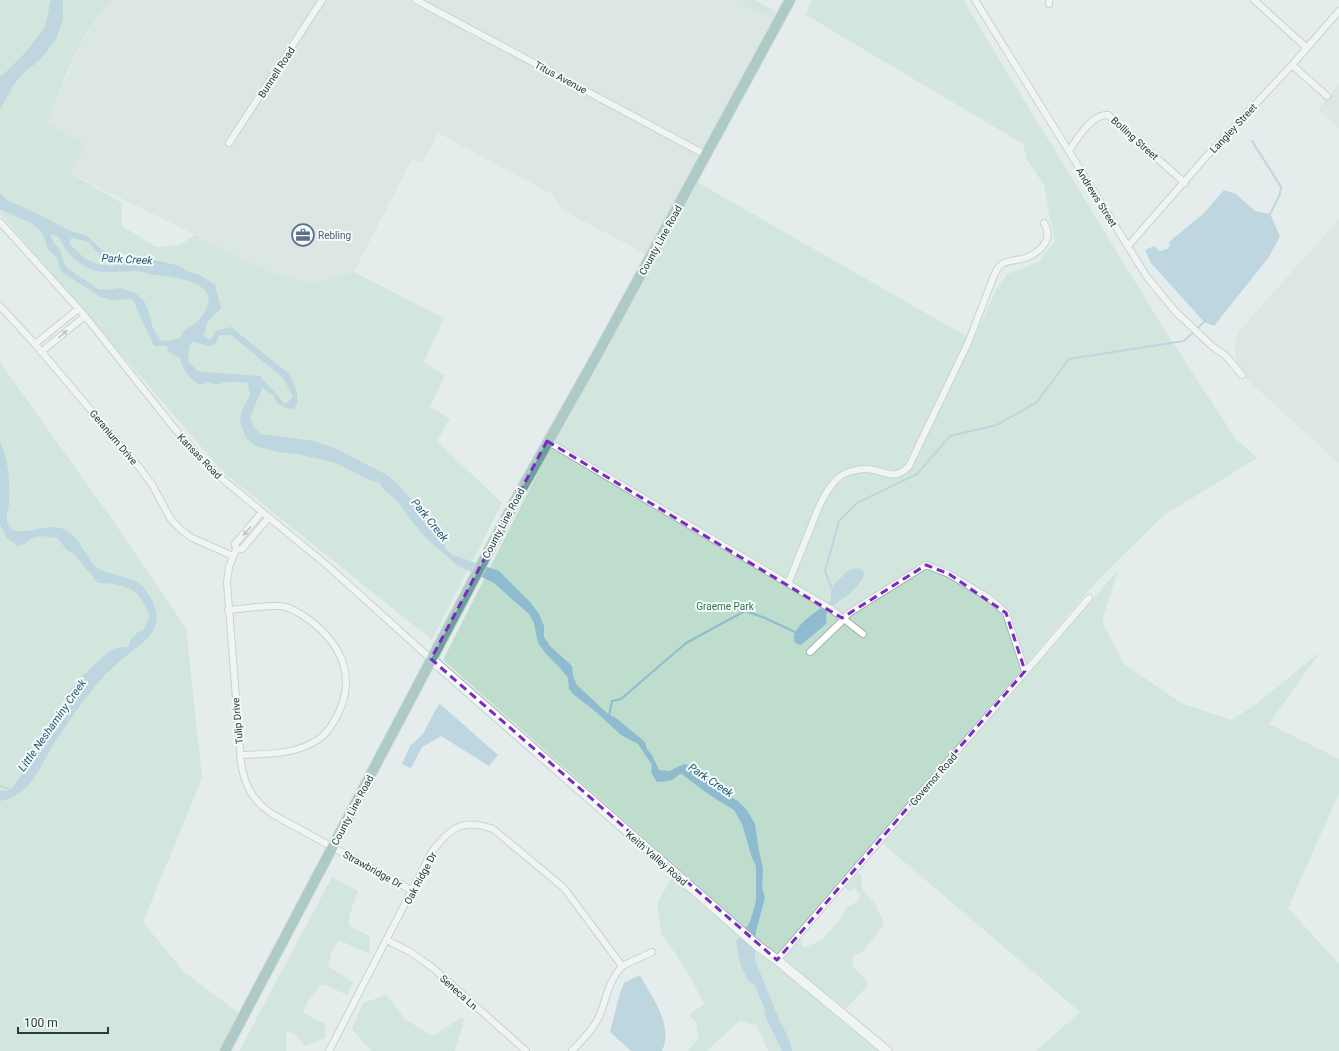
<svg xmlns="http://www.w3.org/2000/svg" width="1339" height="1051" font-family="Roboto,sans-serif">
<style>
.built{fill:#d2ddda}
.green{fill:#beddcc}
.water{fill:#8ebbd0;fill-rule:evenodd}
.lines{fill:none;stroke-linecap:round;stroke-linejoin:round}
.stream{stroke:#8ebbd0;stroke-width:2}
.street-casing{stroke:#a7b5b3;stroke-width:8}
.secondary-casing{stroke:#a3b8b4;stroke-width:11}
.primary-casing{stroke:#c2c9c8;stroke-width:12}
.street{stroke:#fff;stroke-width:6}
.secondary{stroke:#fff;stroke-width:9}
.primary{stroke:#6aa19c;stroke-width:10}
.oneway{fill:#929e9d}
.marked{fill:none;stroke:#7b2cbf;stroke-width:3;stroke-dasharray:8 5;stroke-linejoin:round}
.labels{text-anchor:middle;stroke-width:4;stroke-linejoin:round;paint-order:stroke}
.street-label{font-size:10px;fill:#243e3b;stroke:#f5f9f8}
.service-label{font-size:10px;fill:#4e5e75;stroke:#f5f9f8;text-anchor:start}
.park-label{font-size:10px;fill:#2f7455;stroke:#f5f9f8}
.water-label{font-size:11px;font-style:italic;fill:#205b78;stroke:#f5f9f8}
</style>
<rect width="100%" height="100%" fill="#e4edeb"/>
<!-- built -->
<path class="built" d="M 113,0 L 754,0 L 778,12 L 648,255 L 562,210 L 552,194 L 438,133 L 422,164 L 412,159 L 354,272 L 312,284 L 271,272 L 70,173 L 47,123 L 80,46 L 103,9 Z
M 1339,84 L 1339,128 L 1318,110 Z
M 1339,219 L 1339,463 L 1242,375 L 1237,363 L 1235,351 L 1236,339 L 1240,330 Z"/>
<!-- green -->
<path class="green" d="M 0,0 L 113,0 C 81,29 63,84 47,123 L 86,145 L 70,173 L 122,203 L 122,226 L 156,247 L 180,245 L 195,235 L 271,272 L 312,284 L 354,272 L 444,318 L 424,362 L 445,375 L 430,407 L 450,419 L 437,441 L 502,503 L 432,640 L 224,473 L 0,214 Z
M 741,0 L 754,0 L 771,9 L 773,11 L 772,15 L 769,17 L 746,6 Z
M 812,0 L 963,0 L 1167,334 L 1236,439 L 1257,458 L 1163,516 L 1097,581 L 777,956 L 443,660 L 552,445 L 697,182 L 973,340 L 997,288 L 1007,274 L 1024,268 L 1039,261 L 1055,241 L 1049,214 L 1044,185 L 1027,160 L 1023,144 L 806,15 Z
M 0,362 L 114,522 L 186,628 L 202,778 L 143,922 L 183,971 L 240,1014 L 220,1051 L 0,1051 Z
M 1118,570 L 1102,622 L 1124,664 L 1183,704 L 1232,720 L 1256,704 L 1320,652 L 1269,724 L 1339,759 L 1339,793 L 1288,908 L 1339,964 L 1339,1051 L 1036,1051 L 1080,1012 L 882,843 Z
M 861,874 L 862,890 L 876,905 L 884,925 L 863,951 L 853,956 L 853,966 L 869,984 L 844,1011 L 780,959 L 800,938 L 803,948 L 822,940 L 841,918 L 846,908 L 856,902 L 861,896 L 854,888 L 849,891 L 845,887 L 853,876 Z
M 673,876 L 886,1051 L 768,1051 L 757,1026 L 740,1020 L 707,1051 L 688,1051 L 699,1037 L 696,1022 L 689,1015 L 704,1004 L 693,982 L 675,953 L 661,934 L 657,903 Z
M 332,877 L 358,891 L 349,917 L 349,926 L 370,936 L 369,954 L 339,940 L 331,953 L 328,966 L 353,982 L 347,995 L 322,984 L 308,1000 L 303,1013 L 325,1024 L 326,1038 L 305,1046 L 293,1033 L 286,1031 L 286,1051 L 239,1051 Z
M 386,995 L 406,1020 L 433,1036 L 462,1017 L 464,1021 L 455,1051 L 371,1051 L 352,1029 L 363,1003 Z"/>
<!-- water -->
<path class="water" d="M 51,0 L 63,0 L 63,20 L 56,39 L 41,59 L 27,70 L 14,84 L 0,110 L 0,76 L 4,74 L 26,52 L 45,27 Z
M 1224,190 L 1236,194 L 1255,211 L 1270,214 L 1280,236 L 1269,257 L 1214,326 L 1204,322 L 1151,263 L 1145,250 L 1154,246 L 1160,251 L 1167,249 L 1170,246 L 1169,242 L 1204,213 Z
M 0,193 L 7,200 L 42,216 L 70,231 L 87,236 L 101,249 L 117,259 L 134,264 L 154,260 L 180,266 L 189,272 L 200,275 L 215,285 L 221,308 L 207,323 L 204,336 L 210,340 L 216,331 L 231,327 L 289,374 L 297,392 L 297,403 L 294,409 L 287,408 L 278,404 L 273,395 L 262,388 L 250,418 L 254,428 L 261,434 L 313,441 L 334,448 L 385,474 L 397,483 L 424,515 L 440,535 L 446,549 L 453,555 L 499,571 L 530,602 L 539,614 L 544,626 L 544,637 L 550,646 L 572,666 L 573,675 L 576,684 L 608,714 L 616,718 L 645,742 L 647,749 L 652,755 L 659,770 L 669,771 L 684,764 L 692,766 L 727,795 L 738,801 L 747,810 L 755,824 L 759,851 L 763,868 L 762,887 L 765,898 L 756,931 L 755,960 L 778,1017 L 789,1039 L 792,1051 L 782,1051 L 766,1018 L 764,1007 L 754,984 L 749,982 L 742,969 L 739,958 L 736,942 L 750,922 L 756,901 L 756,866 L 752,858 L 742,824 L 734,810 L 711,796 L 684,776 L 682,774 L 679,774 C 674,782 666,781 657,782 L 651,772 L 652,765 L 638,744 L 621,735 L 596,712 L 573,694 L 569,689 L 568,678 L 559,667 L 547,655 L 538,643 L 534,623 L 529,614 L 494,583 L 457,565 L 442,552 L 424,536 L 410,519 L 397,500 L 383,489 L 379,482 L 372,481 L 336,463 L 298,454 L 278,452 L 256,446 L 246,438 L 240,421 L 242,411 L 250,395 L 248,383 C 238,381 226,381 216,385 L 209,382 L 200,385 C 190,380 182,369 180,358 L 168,351 L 167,349 L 168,346 L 154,346 L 134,302 L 131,299 L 111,300 L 101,297 L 63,273 L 59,267 L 58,259 L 47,248 L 45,239 L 40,230 L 31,223 L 0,209 ZM 50,234 C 60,234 62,245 68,252 C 74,259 84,267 93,270 C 106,274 121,271 135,271 C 140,271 145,273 150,274 C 164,276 215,279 208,304 C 207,310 200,320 194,324 C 187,330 184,328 180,338 L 168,341 L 160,340 L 153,328 L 148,310 L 144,301 L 135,293 L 120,288 L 106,290 L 98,289 L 67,268 L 63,260 L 60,250 L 53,241 ZM 74,238 L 88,242 L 103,258 L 109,258 L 113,260 L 115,266 C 91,265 86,261 70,244 L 70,239 ZM 219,335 L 231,335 L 283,378 L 293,396 L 289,401 L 285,404 L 260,376 L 205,372 L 198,371 L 188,362 L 189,347 L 192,342 C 200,341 211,352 217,341 C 218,340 218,337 219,335 Z
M 0,442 C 9,462 10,483 9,504 C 8,512 4,521 10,528 C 19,537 46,524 60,528 C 82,534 84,561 101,570 C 112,575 132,577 141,585 C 152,596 162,616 153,631 C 148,640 138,646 131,652 C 123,658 115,665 108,672 C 95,684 85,700 74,714 C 67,725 59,735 52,747 C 38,770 31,795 0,801 L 0,791 L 11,790 L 32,760 L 43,737 L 65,707 L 64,699 L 78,680 L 108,652 L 117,648 L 128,647 L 130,643 L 130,640 L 137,633 L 144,629 L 150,615 C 145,607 140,594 132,590 C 122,584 108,583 98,583 L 74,554 L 67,550 L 57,538 L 42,536 L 32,538 L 24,544 L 18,546 L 7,538 L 0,525 Z
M 859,568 L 865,573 C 856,593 844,597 827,610 L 826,624 L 801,645 L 797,644 L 794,641 C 792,625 819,610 831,601 L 831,594 L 834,584 L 849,570 Z
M 440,704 L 498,755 L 489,766 L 441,736 L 422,747 L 411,768 L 402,764 L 410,746 L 423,734 L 437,707 Z
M 640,975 C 652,999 674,1024 662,1051 L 631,1051 L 610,1032 L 620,993 L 624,983 Z"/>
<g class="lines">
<!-- stream -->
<path class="stream" d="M 1252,141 L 1281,187 L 1280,194 L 1270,214
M 833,592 L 825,571 L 839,521 L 857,503 L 917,474 L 950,436 L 997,425 L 1037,402 L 1069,359 L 1184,341 L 1204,322
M 609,716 L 612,701 L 621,699 L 686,643 L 745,611 L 765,618 L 797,633
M 0,786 L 11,790"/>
<!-- street casing -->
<g class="street-casing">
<path id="street" d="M 416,0 L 706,155
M 975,0 L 1147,277 L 1175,311 L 1213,347 L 1225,355 L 1242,375
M 1049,0 L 1049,4
M 1254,0 L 1307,48
M 1292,65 L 1327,96
M 229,143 L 322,0
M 1069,151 C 1077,139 1092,113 1108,115 L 1185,183
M 0,222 L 85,316 L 175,429 L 197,454 L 220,477 L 329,567 L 431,659
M 1128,246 L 1205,158 L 1292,65 L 1339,11
M 0,306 L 35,344 L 139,467 L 153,486 L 170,518 L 178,527 L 190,537 L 233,556
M 35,344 L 78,309
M 41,352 L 85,316
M 547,441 L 831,609 L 863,634
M 262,512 L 235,544 L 236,550 L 229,567 L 227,582 L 241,763 C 245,786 252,800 272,814 L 413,891
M 236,550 L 242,549 L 269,517
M 788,584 C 795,566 802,549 809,532 C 816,514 823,492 838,478 C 845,472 857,469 866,469 C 883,469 894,483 909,466 L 968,343 L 995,273 C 996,271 998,267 1001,265 C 1006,261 1015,260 1022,259 C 1038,254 1055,241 1044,223
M 228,610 C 244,609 264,605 280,606 C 291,607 303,615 312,622 C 342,646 355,676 339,712 C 333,724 326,736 314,742 C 292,755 264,754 240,755
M 810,652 L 840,623 L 849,613 L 926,565 L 949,574 L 989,598 L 1006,613 L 1025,671
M 387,940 L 412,953 L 433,968 L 526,1051
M 777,960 L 1089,598
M 329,1051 L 431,853 C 449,829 462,817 493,829 L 564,888 L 622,966 L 652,952
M 572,1051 C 581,1041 593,1030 599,1017 C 607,998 607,983 622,966"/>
</g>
<!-- secondary casing -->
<g class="secondary-casing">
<path id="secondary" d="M 431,659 L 759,947 L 777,960 L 887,1051"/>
</g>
<!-- primary casing -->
<g class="primary-casing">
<path id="primary" d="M 225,1051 L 516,499 L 597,355 L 790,0"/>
</g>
<!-- street -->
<use href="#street" class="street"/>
<!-- secondary -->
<use href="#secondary" class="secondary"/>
<!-- primary -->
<use href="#primary" class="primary"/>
</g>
<!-- one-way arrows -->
<defs><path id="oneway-solid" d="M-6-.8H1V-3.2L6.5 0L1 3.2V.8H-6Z"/></defs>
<g class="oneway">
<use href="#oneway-solid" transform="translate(63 334) rotate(-39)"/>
<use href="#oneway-solid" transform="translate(247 531) rotate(131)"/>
</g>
<!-- marked area -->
<path d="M0 0H1339V1051H0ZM 547,441 L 842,618 L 926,565 L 949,574 L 1006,613 L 1025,671 L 777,960 L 431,659 Z" fill="#e4edeb" fill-opacity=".55" fill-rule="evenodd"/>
<path class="marked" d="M 547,441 L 842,618 L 926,565 L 949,574 L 1006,613 L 1025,671 L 777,960 L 431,659 Z"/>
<!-- icons -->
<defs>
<g id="office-ring" transform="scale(1.15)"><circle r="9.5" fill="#f5f9f8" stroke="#5c6f8a" stroke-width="1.5"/><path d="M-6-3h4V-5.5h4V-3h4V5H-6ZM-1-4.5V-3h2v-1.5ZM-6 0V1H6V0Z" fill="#5c6f8a"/></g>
</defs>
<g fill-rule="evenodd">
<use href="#office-ring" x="303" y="235"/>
</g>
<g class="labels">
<!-- street labels -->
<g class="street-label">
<text transform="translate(276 72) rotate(-57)" y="4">Bunnell Road</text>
<text transform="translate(561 77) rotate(28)" y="4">Titus Avenue</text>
<text transform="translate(1233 128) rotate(-47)" y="4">Langley Street</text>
<text transform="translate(1135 138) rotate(42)" y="4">Bolling Street</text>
<text transform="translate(1097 197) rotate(58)" y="4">Andrews Street</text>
<text transform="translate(660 240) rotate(-61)" y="4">County Line Road</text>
<text transform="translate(114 437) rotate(50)" y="4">Geranium Drive</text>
<text transform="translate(200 456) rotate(46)" y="4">Kansas Road</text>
<text transform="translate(503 523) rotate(-62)" y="4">County Line Road</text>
<text transform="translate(237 721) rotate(-95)" y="4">Tulip Drive</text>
<text transform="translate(933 779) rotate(-49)" y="4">Governor Road</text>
<text transform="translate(352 810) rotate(-62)" y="4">County Line Road</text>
<text transform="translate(657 858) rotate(41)" y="4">Keith Valley Road</text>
<text transform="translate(373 869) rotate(29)" y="4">Strawbridge Dr</text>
<text transform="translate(420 878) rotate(-62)" y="4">Oak Ridge Dr</text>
<text transform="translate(459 992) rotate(42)" y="4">Seneca Ln</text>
</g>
<!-- service labels -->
<g class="service-label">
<text x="318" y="239">Rebling</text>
</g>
<!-- park labels -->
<g class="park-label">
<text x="725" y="610">Graeme Park</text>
</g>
<!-- water labels -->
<g class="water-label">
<text transform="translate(127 259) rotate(3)" y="4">Park Creek</text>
<text transform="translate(430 520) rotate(51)" y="4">Park Creek</text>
<text transform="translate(52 725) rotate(-55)" y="4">Little Neshaminy Creek</text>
<text transform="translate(711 780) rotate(34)" y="4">Park Creek</text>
</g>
</g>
<!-- scale -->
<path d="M18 1027v6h90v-6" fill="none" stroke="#243e3b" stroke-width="2"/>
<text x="24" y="1027" font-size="12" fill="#243e3b" stroke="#f5f9f8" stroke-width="3" paint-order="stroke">100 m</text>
</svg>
